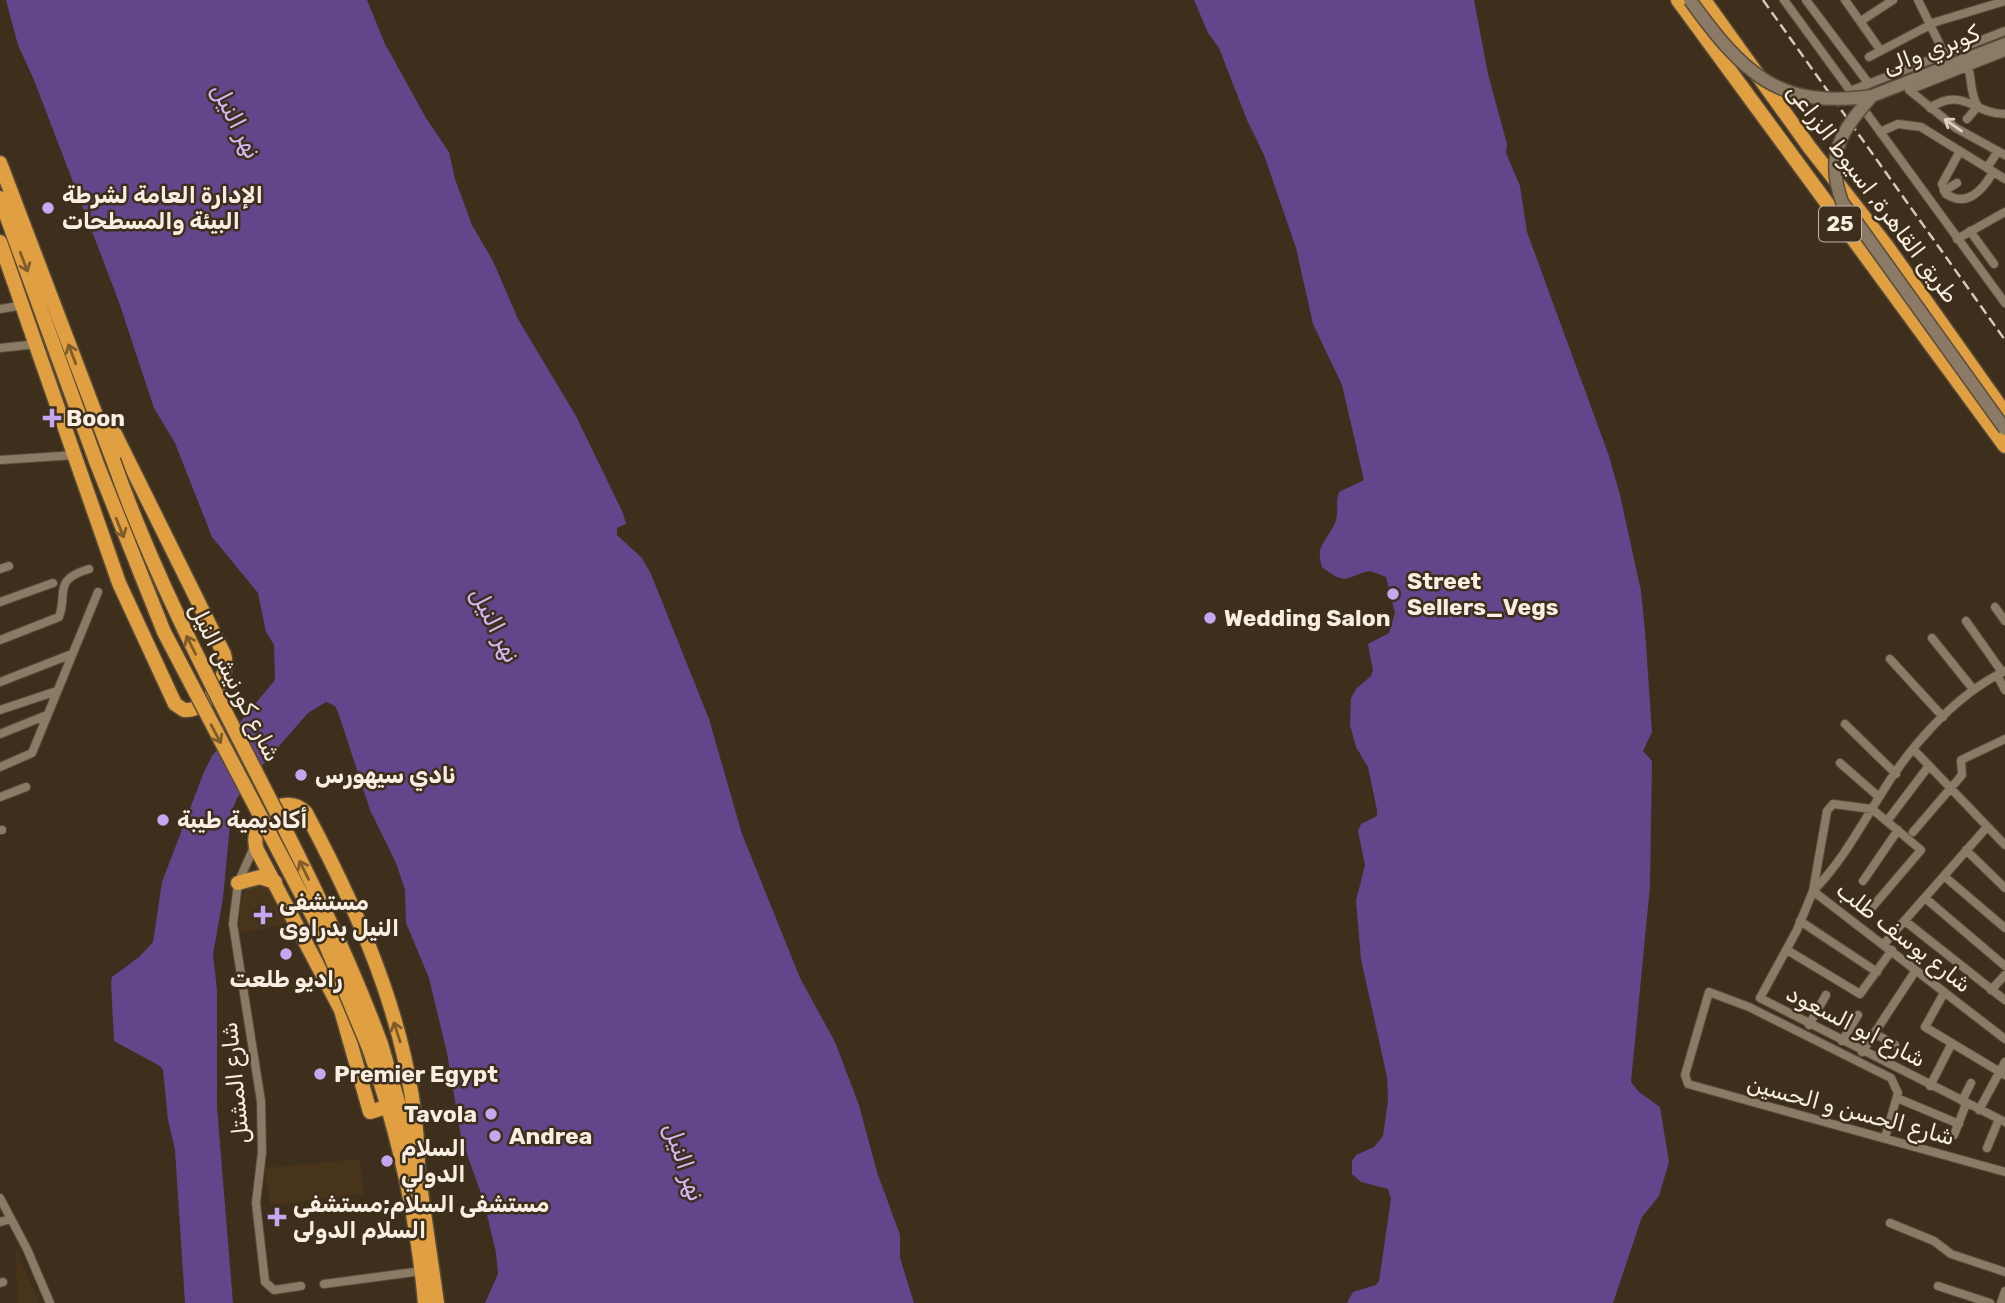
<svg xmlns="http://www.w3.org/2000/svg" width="2005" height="1303" font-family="Rubik,Vazirmatn,sans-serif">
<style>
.built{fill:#47341b}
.water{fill:#63458b}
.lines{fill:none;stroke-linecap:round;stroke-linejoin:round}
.street-casing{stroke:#574b3a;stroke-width:10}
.secondary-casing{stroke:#574b3a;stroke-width:15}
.highway-casing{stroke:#574b3a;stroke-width:17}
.street{stroke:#8b7a65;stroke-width:8}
.secondary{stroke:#8b7a65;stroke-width:12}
.highway{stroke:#e09f41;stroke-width:14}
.rail{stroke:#d3c9bb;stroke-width:2.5;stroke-dasharray:10 5;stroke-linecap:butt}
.secondary-bridge-casing{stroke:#574b3a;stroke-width:15;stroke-linecap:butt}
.highway-bridge-casing{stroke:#574b3a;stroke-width:17;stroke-linecap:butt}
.secondary-bridge{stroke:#8b7a65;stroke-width:12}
.highway-bridge{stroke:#e09f41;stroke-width:14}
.oneway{stroke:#ddd1c3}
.oneway2{stroke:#7e5c2b}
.poi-dot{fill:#c4a7f1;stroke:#3d2f1c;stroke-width:2.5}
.labels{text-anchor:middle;stroke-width:5;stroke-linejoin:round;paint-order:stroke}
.shield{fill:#3d2f1c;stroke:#c0b5a7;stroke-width:2}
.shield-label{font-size:21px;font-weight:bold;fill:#f8eee2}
.street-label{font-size:23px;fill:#f8eee2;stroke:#3d2f1c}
.poi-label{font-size:23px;font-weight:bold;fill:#f8eee2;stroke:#3d2f1c;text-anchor:start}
.water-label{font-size:24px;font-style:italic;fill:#d0b8f5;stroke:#3d2f1c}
</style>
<rect width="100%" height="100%" fill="#3d2f1c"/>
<!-- built -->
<path class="built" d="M 257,883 L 274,889 L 290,923 L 238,934 L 242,896 L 248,886 Z
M 359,1159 L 364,1194 L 270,1205 L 264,1168 Z
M 16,1249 L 39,1303 L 17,1303 Z"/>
<!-- water -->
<path class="water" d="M 6,0 L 367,0 L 385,44 L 426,118 L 449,152 L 455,179 L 472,225 L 493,261 L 518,319 L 576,416 L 623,513 L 626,524 L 617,528 L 617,535 L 642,558 L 651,574 L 709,719 L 742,834 L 800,978 L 835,1042 L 859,1105 L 877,1172 L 900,1235 L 900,1258 L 914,1303 L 485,1303 L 498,1274 L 496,1253 L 484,1202 L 461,1137 L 447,1053 L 429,978 L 406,923 L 405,890 L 396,863 L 370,810 L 339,715 L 335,706 L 326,702 L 308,713 L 266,761 L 237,798 L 231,814 L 223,898 L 213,954 L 217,990 L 217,1107 L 233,1303 L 185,1303 L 175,1150 L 168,1120 L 163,1070 L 160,1066 L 114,1041 L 111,982 L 112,977 L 139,957 L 153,942 L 162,882 L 204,772 L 212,756 L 275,680 L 274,645 L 266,632 L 258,593 L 212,537 L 175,443 L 154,408 L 119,302 L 34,80 L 18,45 Z
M 1194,0 L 1474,0 L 1488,74 L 1507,144 L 1506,153 L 1520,186 L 1527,232 L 1609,456 L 1620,495 L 1641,591 L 1645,631 L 1652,732 L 1643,751 L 1652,761 L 1650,886 L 1631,1082 L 1639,1092 L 1660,1107 L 1669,1162 L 1659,1196 L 1642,1217 L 1613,1303 L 1347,1303 L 1353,1292 L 1376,1285 L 1379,1281 L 1391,1199 L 1388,1189 L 1361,1182 L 1352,1174 L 1352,1161 L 1356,1155 L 1374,1147 L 1383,1136 L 1388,1100 L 1387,1077 L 1361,959 L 1356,901 L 1365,865 L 1358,831 L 1361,824 L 1377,816 L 1377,810 L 1368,767 L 1356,747 L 1350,725 L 1351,698 L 1356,689 L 1371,676 L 1373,670 L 1368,644 L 1389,633 L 1395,613 L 1386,577 L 1370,571 C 1347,575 1348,588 1322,567 C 1314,544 1330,539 1336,520 C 1339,510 1335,502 1339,492 L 1364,480 L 1342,385 L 1313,324 L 1296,248 L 1264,155 L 1247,120 L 1219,48 L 1208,33 Z"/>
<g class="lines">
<!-- street casing -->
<g class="street-casing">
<path id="street" d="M 1784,0 L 2005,303
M 1806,0 L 1869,84
M 1845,0 L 1881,51
M 1918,0 L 1945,55
M 1861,21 L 1893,0
M 1929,24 L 2005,1
M 2005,52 L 1909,90 L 1956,128 L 2005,155
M 1869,57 L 1930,25
M 1968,66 C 1972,81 1970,92 1977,105
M 1850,91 L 2005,31
M 1930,108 C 1963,86 1974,114 2005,114
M 1967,119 L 1978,106
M 1880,132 L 1898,124 L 1921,127 L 2005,179
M 1987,168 L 1998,151
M 1944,191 L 1957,183
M 1946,194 C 1967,208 1983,190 1993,172
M 1946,194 L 1942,184 L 1960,151
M 1970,231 L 1994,264
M 1957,239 L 2005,212
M 0,309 L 24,305
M 0,348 L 38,344
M 0,460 L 76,455
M 0,569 L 9,566
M 0,602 L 53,583
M 1995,607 L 2005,621
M 1966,621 L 2002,672
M 1932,638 L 1973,689
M 0,640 L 59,617 C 68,593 52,580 89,569
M 1890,659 L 1943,717
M 1997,675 L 2005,690
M 0,682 L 72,654
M 0,710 L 57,691
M 1845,724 L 1896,774
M 0,734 L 47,715
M 1915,751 L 2005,845
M 1840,763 L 1879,797
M 0,767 L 32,753 L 98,592
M 0,797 L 26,787
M 1887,821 L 1928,767
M 0,830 L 2,830
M 1913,832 L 1962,775 L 1961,760 L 2005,739
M 255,845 L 238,883 L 233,924 L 261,1101 L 262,1152 L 256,1203 L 265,1282 L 274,1290 L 301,1286
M 1966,850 L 2005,888
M 1944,876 L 2005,928
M 1863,881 L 1898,830
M 1813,891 C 1840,864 1858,831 1878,799 C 1907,750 1953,696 2005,671
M 1813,891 L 2005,1039
M 1925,898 L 2005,966
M 1869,911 L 1921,850 L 1872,809 L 1833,804 L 1827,811 L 1813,891 L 1797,930 L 1760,998 L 2005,1122
M 1800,921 L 1877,972
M 1905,921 L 2005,1000
M 1884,944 L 1987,827
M 1787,950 L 1860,994 L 1892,950
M 1991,990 L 2005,975
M 1944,993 L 1925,1027 L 2005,1075
M 1809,1025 L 1826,995
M 1874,1033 L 1895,1045
M 1842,1041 L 1858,1015
M 1862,1052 L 1916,970
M 1930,1086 L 1952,1043
M 1897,1098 L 1959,1124
M 1962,1101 L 1971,1083
M 1979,1110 L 2005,1062
M 1954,1135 L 1966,1104
M 1885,1138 L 1898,1093 L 1891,1078 L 1749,1007 L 1709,992 L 1685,1075 L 1688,1084 L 2005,1172
M 1987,1148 L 1999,1119
M 0,1198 L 27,1249 L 50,1303
M 0,1222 L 11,1219
M 1890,1223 L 1934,1241 L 1951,1254 L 2005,1272
M 0,1283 L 3,1282
M 324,1284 L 422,1271
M 1938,1286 L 1990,1303
M 2001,1303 L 2005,1291"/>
</g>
<!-- secondary casing -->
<g class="secondary-casing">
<path id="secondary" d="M 1872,96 L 2005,44"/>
</g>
<!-- highway casing -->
<g class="highway-casing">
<path id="highway" d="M 1678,0 L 2005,446
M 1704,0 L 1810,148 L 1886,245 L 2005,413
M 0,163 L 113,460
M 0,198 L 97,464
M 0,242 L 119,583 L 175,704 L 184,710 C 206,712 231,677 224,654 L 115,434 L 96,418
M 238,883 L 260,877 L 275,882
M 381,1044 L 418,1171 L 437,1303
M 369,1048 C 398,1131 417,1214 425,1303
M 389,1106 L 370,1112 L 341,1010 L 257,850 C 247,823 283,789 306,813 C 364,921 418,1047 418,1171"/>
</g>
<!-- street -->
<use href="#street" class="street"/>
<!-- secondary -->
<use href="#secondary" class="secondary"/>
<!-- highway -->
<use href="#highway" class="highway"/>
<!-- rail -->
<path class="rail" d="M 1763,0 L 2005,340"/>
<!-- secondary-bridge casing -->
<g class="secondary-bridge-casing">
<path id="secondary-bridge" d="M 1690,0 C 1742,72 1778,110 1872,96
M 1872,96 C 1841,131 1825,155 1842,202 L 2005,429"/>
</g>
<!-- highway-bridge casing -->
<g class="highway-bridge-casing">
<path id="highway-bridge" d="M 113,460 C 184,663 307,842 381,1044
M 97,464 L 164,632 L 318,926 L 369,1048"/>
</g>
<!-- secondary-bridge -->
<use href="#secondary-bridge" class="secondary-bridge"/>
<!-- highway-bridge -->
<use href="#highway-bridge" class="highway-bridge"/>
</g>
<!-- one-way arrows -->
<defs><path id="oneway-shaft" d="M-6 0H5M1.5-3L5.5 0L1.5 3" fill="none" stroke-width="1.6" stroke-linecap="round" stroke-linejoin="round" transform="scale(1.75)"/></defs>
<use class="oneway" href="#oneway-shaft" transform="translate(1953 125) rotate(-145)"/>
<g class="oneway2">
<use href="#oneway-shaft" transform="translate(24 262) rotate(69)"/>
<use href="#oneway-shaft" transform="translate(72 354) rotate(-111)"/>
<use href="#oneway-shaft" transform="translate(120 528) rotate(68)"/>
<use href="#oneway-shaft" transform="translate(191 645) rotate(-117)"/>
<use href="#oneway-shaft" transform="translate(216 734) rotate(62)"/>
<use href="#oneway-shaft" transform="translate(304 870) rotate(-116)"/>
<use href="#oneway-shaft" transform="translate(397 1032) rotate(-108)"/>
</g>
<!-- markers -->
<g class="poi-dot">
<circle cx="48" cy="208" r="7"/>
<path d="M48.5 407.5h7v7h7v7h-7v7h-7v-7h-7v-7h7z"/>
<circle cx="1393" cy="594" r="7"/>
<circle cx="1210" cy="618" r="7"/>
<circle cx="301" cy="775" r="7"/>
<circle cx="163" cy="820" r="7"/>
<path d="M259.5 904.5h7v7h7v7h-7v7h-7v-7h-7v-7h7z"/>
<circle cx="286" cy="954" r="7"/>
<circle cx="320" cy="1074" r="7"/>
<circle cx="491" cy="1114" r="7"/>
<circle cx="495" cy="1136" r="7"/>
<circle cx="387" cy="1161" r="7"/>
<path d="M273.5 1206.5h7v7h7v7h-7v7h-7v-7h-7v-7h7z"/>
</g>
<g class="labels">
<!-- shield labels -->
<rect class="shield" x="1819" y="206.5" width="42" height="35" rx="5"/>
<g class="shield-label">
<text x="1840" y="231">25</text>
</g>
<!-- street labels -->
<g class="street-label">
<text transform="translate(1931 50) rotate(-21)" y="8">كوبري والى</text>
<text transform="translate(1873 193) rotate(53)" y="8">طريق القاهرة, اسيوط الزراعى</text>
<text transform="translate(235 682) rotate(63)" y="8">شارع كورنيش النيل</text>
<text transform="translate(1904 937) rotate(38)" y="8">شارع يوسف طلب</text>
<text transform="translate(1856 1026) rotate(27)" y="8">شارع ابو السعود</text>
<text transform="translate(235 1083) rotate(-96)" y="8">شارع المشتل</text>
<text transform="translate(1851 1110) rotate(15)" y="8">شارع الحسن و الحسين</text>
</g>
<!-- poi labels -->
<g class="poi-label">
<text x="62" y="203">الإدارة العامة لشرطة<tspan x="62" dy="26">البيئة والمسطحات</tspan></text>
<text x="66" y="426">Boon</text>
<text x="1407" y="589">Street<tspan x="1407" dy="26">Sellers_Vegs</tspan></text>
<text x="1224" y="626">Wedding Salon</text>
<text x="315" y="783">نادي سيهورس</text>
<text x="177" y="828">أكاديمية طيبة</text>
<text x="279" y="910">مستشفى<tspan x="279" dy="26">النيل بدراوى</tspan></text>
<text x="286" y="987" text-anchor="middle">راديو طلعت</text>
<text x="334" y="1082">Premier Egypt</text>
<text x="477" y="1122" text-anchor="end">Tavola</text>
<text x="509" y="1144">Andrea</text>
<text x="401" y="1156">السلام<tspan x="401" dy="26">الدولي</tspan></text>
<text x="293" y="1212">مستشفى السلام;مستشفى<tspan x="293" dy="26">السلام الدولى</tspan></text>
</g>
<!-- water labels -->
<g class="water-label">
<text transform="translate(236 121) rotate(63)" y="8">نهر النيل</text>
<text transform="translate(495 625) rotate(63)" y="8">نهر النيل</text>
<text transform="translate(684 1162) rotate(71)" y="8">نهر النيل</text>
</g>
</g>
</svg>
